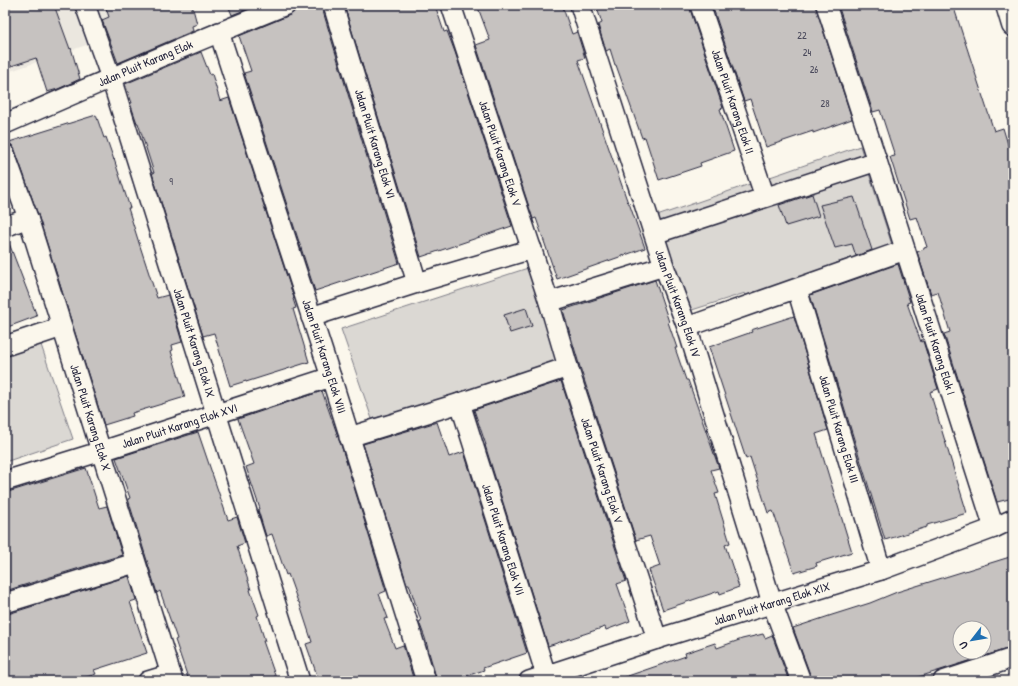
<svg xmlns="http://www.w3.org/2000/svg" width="1018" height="686" font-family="'Patrick Hand',sans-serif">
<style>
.built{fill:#ebe7df}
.green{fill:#dbd8d3;stroke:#7e7d87}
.building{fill:#c6c2c0;stroke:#22223b;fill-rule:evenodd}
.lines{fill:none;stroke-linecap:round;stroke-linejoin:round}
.minor-casing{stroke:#22223b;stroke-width:22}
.tertiary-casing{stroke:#22223b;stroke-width:25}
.minor{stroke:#fbf7ec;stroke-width:19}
.tertiary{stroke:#fbf7ec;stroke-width:22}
.labels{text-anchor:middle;stroke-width:3.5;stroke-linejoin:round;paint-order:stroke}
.number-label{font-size:10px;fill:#4b4a5c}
.street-label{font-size:12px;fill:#22223b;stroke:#fbf7ec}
</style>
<rect width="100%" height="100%" fill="#fbf7ec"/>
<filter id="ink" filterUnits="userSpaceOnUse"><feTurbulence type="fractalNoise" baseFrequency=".025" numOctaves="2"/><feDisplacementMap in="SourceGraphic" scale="8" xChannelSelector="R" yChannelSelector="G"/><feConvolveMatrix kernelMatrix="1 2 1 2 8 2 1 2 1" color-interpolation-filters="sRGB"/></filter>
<g filter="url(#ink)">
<!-- built -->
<path class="built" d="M 5,5 L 203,5 L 5,73 Z"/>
<!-- green -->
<path class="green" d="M 860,146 L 892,245 L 836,263 L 838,269 L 746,297 L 745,293 L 689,311 L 657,216 Z
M 531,267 L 564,364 L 372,419 L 341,329 Z
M 39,339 L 73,439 L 5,462 L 5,351 Z"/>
<!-- building -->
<path class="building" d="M 5,5 L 54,5 L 70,49 L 71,48 L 80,79 L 58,89 L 47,92 L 36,58 L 5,68 Z
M 105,5 L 192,5 L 197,24 L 192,26 L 193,31 L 118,63 L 102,20 L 109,17 Z
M 228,5 L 257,5 L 232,15 Z
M 297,5 L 322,5 L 322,8 L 399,263 L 315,291 L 244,73 L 251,71 L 239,36 L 290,15 L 295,11 Z
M 344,5 L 435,5 L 444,32 L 447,31 L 455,52 L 512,226 L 421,257 Z
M 477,5 L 562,5 L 572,34 L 577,32 L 585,58 L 578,60 L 628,203 L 629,203 L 645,248 L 557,279 L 536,218 L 533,219 L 476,45 L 490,40 Z
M 596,5 L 689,5 L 690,9 L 723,108 L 720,109 L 734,151 L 700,163 L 701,166 L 659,180 L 645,137 L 642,138 L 616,65 L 615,65 L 610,49 L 606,51 L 598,25 L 602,23 Z
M 712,5 L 815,5 L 816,8 L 852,119 L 813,133 L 813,131 L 766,147 L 750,99 L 744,101 Z
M 838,5 L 953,5 L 994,131 L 1003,128 L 1013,161 L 1013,498 L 997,502 L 944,334 L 950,332 L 938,292 L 931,294 L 917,252 L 924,249 L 924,248 L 927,247 L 917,217 L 910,219 L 890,157 L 895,156 L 880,110 L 873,112 Z
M 201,52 L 210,75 L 212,74 L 220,101 L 229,98 L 294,298 L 293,299 L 296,308 L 293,309 L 309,362 L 246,382 L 246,381 L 230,386 L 214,333 L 203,336 L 152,173 L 154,173 L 138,123 L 137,123 L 130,103 L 132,103 L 125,84 Z
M 96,115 L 104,138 L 106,137 L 114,160 L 114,159 L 130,208 L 128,208 L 139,243 L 157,298 L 168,295 L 182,342 L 172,345 L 173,350 L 171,351 L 185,397 L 132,413 L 133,416 L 104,425 L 38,215 L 15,150 L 12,145 L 6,143 Z
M 812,194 L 819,216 L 786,226 L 779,205 Z
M 854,197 L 872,250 L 856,256 L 852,244 L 835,248 L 820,205 Z
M 5,238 L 7,238 L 37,316 L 5,328 Z
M 898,264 L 910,302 L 907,303 L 921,342 L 923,341 L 938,389 L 930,392 L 967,513 L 927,525 L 927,527 L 885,540 L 849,423 L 810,295 Z
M 655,280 L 669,322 L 668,322 L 677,348 L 675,348 L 686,380 L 688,380 L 719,468 L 711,470 L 719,493 L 715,494 L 730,543 L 725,545 L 739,587 L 720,594 L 719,591 L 663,610 L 649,570 L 660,566 L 650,536 L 636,540 L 579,364 L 563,310 Z
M 526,308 L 532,326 L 510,333 L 504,315 Z
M 794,316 L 828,430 L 816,434 L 852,552 L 816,563 L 817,566 L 794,573 L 773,511 L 768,513 L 750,457 L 746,459 L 709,347 L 752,332 L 751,330 Z
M 561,381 L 626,581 L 617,584 L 630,621 L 606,630 L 605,627 L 548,646 L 485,445 L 486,445 L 474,410 Z
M 322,391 L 342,448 L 386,591 L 379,594 L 388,618 L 384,619 L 395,648 L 403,645 L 414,681 L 319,681 L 306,644 L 312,642 L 299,602 L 298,602 L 288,574 L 286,575 L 272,534 L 266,536 L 258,510 L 260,509 L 246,467 L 254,464 L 238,419 Z
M 437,422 L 449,457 L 464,452 L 527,653 L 483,668 L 484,670 L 452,681 L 437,681 L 425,638 L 419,622 L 421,621 L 409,584 L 407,584 L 363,444 Z
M 198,432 L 228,520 L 237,517 L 245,543 L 237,546 L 251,590 L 250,590 L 259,615 L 257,616 L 265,641 L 263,641 L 277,681 L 189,681 L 175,640 L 177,639 L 160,591 L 157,593 L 128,499 L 130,498 L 116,458 Z
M 86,468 L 99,508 L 107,506 L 122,555 L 5,591 L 5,492 L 8,492 Z
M 1013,556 L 1013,647 L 1010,648 L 906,681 L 812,681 L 811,677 L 793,628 L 832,615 L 870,603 L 897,592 ZM 960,628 L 984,628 L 984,652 L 960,652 Z
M 129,576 L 136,600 L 130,602 L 147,653 L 94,670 L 96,674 L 74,681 L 5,681 L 5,614 L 8,614 Z
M 763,634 L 765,638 L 772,635 L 789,681 L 622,681 L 622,678 L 686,656 L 685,653 L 715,643 L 717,648 L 742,639 Z"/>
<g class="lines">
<!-- minor casing -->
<g class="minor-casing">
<g id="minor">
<path id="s1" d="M 85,5 L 111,78 L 300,681"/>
<path id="s2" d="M 333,5 L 417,283"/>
<path id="s3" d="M 451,5 L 549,302 L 568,367 L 657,639"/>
<path id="s4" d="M 580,5 L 664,266 L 687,327 L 772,603 L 801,681"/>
<path id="s5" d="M 700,5 L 765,197"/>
<path id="s6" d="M 826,5 L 877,161 L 994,528"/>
<path id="s7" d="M 219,32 L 331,377 L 426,681"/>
<path id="s8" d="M 5,124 C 98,83 192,43 286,5"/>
<path id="s9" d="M 5,154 L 28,218 L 173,681"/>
<path d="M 5,227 L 28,218"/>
<path d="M 654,234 L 877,161"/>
<path id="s10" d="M 797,289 L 881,570"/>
<path d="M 549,302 L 664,266"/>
<path d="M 311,317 L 417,283 L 532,249"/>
<path d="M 687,327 L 905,250"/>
<path d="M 5,346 L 62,327"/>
<path id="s11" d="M 460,403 L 546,675"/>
<path d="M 349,437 L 460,403 L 568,367"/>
<path id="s12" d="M 5,481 L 102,451 L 331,377"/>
<path d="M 5,603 L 135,563"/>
<path d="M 148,681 L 171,674"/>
<path id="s13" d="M 529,681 L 657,639 L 881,570 L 994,528 L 1013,519"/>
<path d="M 943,681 L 1013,658"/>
</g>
</g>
<!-- tertiary casing -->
<g class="tertiary-casing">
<path id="tertiary" d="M 1007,5 L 1013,25"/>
</g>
<!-- minor -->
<use href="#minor" class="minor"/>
<!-- tertiary -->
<use href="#tertiary" class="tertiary"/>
</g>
</g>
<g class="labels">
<!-- number labels -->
<g class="number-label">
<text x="802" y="39">22</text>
<text x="807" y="56">24</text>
<text x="814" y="73">26</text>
<text x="825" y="107">28</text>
<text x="171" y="185">9</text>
</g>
<!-- street labels -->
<g class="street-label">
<text dy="4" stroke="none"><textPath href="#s8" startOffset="153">Jalan Pluit Karang Elok</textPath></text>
<text dy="4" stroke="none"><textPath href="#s5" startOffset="102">Jalan Pluit Karang Elok II</textPath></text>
<text dy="4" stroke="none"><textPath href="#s2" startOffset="145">Jalan Pluit Karang Elok VI</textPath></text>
<text dy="4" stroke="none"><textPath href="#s3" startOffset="156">Jalan Pluit Karang Elok V</textPath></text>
<text dy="4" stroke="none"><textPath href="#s4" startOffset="314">Jalan Pluit Karang Elok IV</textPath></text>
<text dy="4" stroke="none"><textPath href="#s1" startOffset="355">Jalan Pluit Karang Elok IX</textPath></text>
<text dy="4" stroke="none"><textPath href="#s6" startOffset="356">Jalan Pluit Karang Elok I</textPath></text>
<text dy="4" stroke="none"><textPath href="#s7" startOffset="341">Jalan Pluit Karang Elok VIII</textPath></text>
<text dy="4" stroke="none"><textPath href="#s9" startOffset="277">Jalan Pluit Karang Elok X</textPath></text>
<text dy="4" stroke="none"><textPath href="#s12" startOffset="183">Jalan Pluit Karang Elok XVI</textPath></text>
<text dy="4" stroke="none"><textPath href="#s10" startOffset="146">Jalan Pluit Karang Elok III</textPath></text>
<text dy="4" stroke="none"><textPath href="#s3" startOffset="489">Jalan Pluit Karang Elok V</textPath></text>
<text dy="4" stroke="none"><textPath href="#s11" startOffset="143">Jalan Pluit Karang Elok VII</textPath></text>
<text dy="4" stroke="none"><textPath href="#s13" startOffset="255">Jalan Pluit Karang Elok XIX</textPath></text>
</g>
</g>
<!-- margin -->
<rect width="1018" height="686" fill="none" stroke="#fbf7ec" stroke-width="20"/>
<rect x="10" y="10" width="998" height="666" fill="none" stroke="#22223b" stroke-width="1.5" filter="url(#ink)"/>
<!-- north arrow -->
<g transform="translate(972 640) rotate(239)"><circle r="19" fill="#fbf7ec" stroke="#a4a2a5"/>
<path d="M0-3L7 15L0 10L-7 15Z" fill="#1f6fb2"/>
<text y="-6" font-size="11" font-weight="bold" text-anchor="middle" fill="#22223b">U</text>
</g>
</svg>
